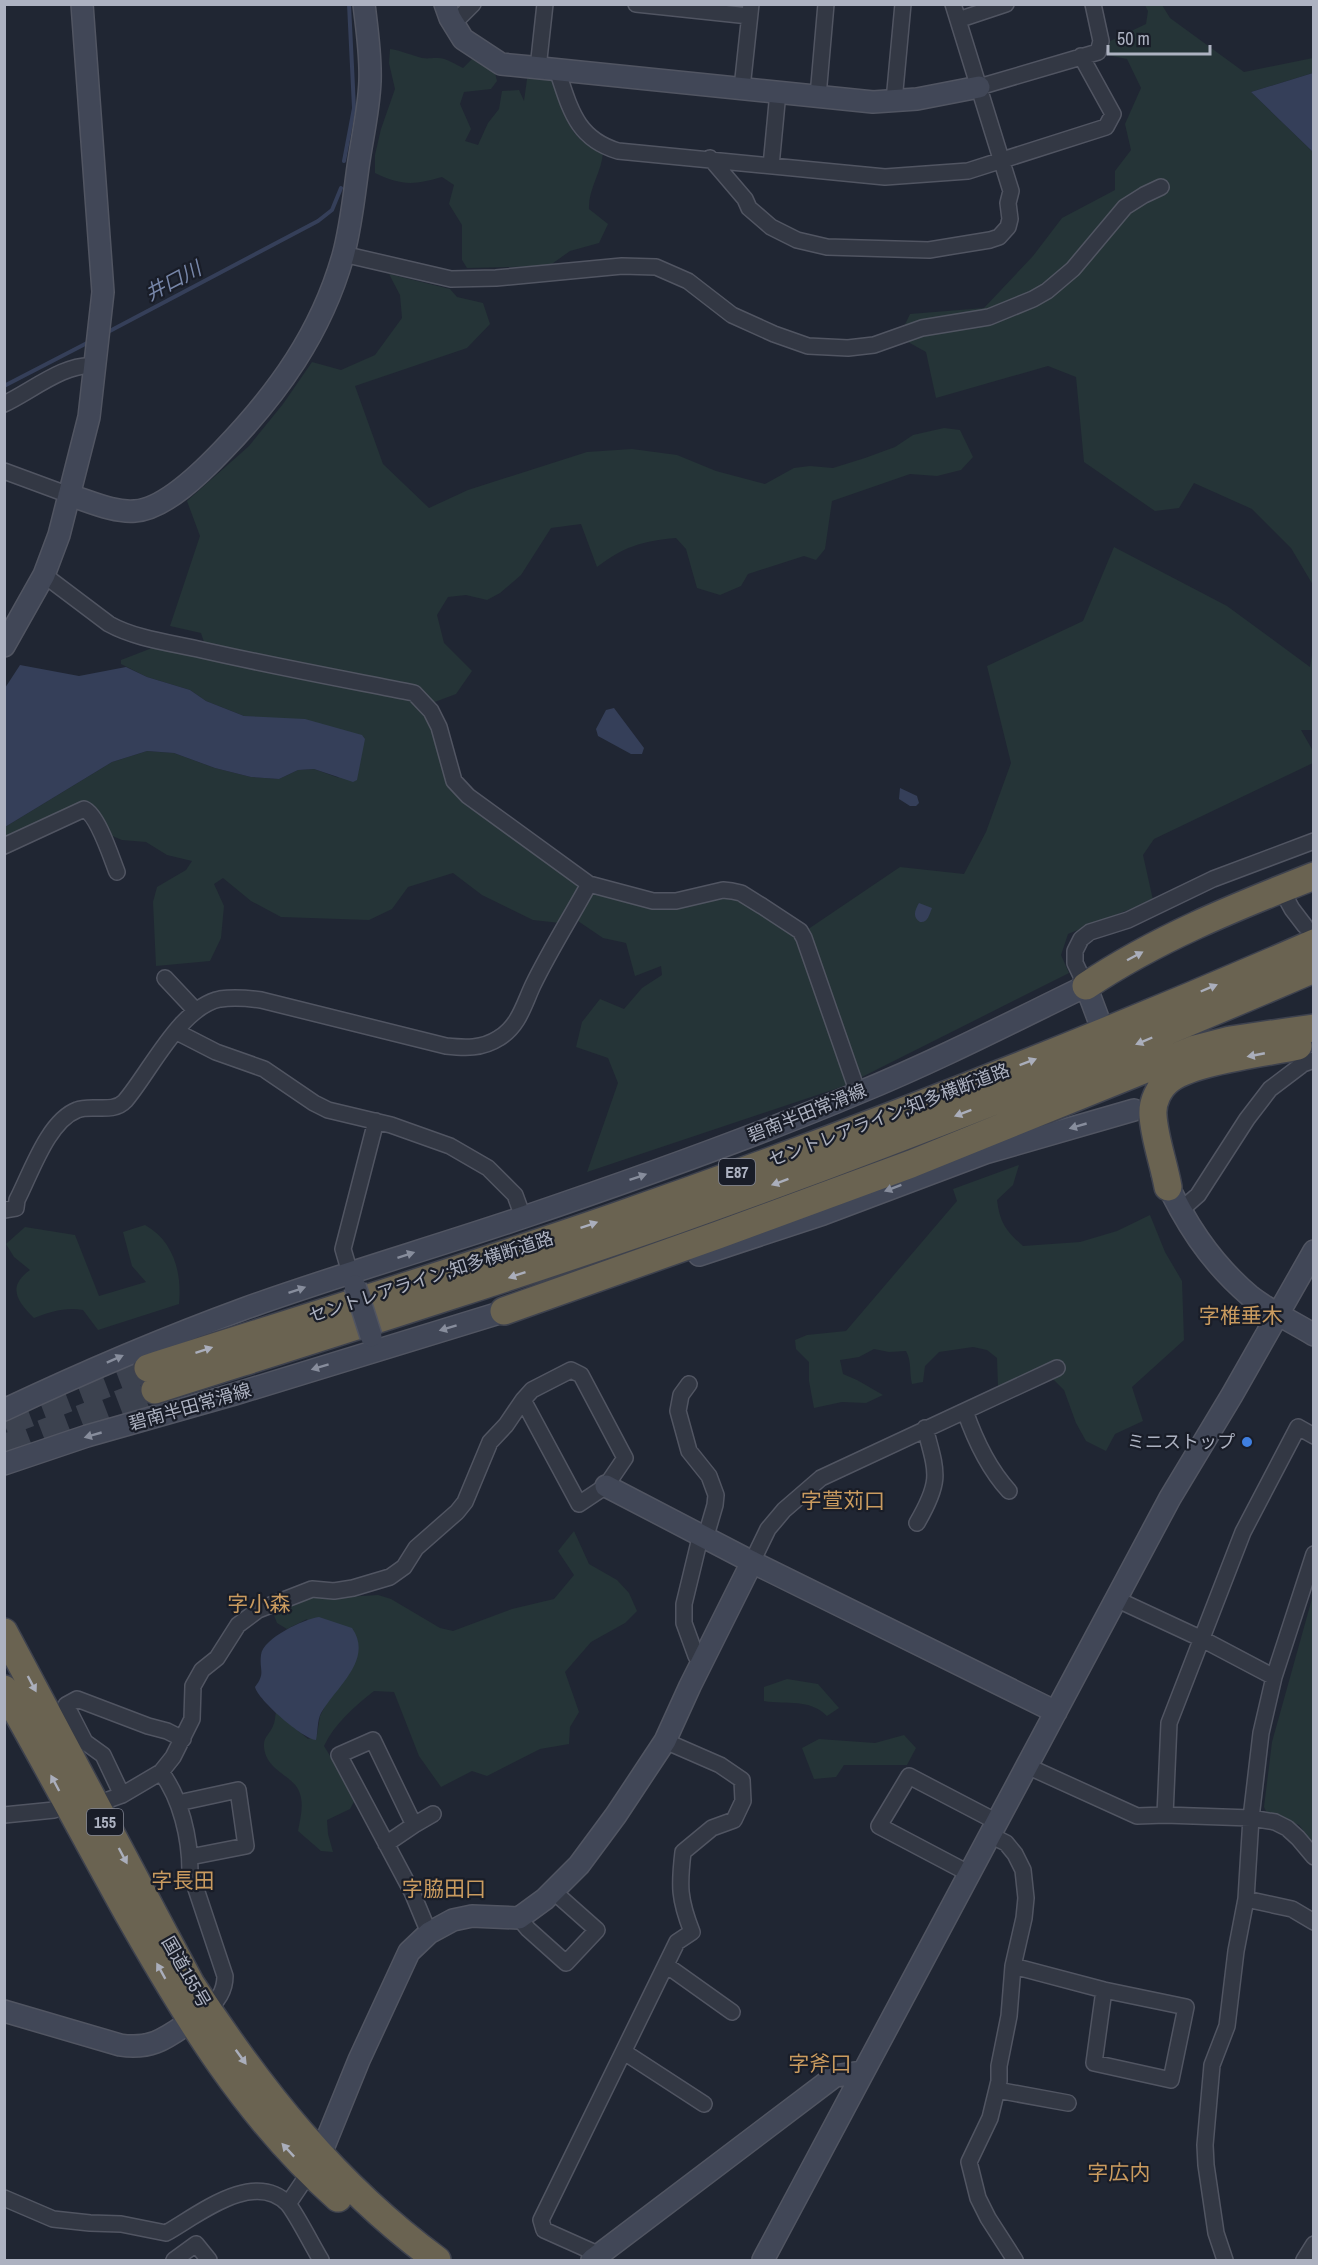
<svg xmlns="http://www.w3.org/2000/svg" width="1318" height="2265" font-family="'Archivo Narrow','Noto Sans JP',sans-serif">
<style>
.green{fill:#253437}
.water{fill:#353f59}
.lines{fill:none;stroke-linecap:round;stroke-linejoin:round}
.stream{stroke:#353f59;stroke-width:4}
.highway-tunnel{stroke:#3c424f;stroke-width:27;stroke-dasharray:27 14;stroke-linecap:butt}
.street-casing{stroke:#515562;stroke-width:18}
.secondary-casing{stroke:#515562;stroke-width:24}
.highway-casing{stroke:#3e424e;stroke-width:30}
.street{stroke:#333844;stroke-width:15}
.secondary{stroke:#414757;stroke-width:21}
.highway{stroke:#6a6351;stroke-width:27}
.secondary-bridge-casing{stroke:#515562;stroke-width:24;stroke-linecap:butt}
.secondary-bridge{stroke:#414757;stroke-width:21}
.oneway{fill:#aaaebb}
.oneway2{fill:#878d9c}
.shop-dot{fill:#3f7fe0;stroke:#191d28;stroke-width:2}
.labels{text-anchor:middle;stroke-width:4.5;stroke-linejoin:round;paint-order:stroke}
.shield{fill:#191d28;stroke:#818593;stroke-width:1.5}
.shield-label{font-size:16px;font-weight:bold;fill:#adb2c1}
.street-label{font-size:18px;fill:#adb2c1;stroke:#191d28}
.poi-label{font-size:18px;fill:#adb2c1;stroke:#191d28;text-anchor:end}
.water-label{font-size:20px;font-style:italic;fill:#7786a8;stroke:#191d28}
.quarter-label{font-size:21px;fill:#ca9b5f;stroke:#191d28}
</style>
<rect width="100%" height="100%" fill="#202633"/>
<!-- green -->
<path class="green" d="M 1145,5 L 1162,5 L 1170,18 L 1244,72 L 1313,58 L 1313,73 L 1251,92 L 1313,152 L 1313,585 L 1291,548 L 1252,509 L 1194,483 L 1179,508 L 1155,511 L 1084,462 L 1076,377 L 1048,366 L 936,398 L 926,352 L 899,337 L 910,314 L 984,308 L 1033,256 L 1062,218 L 1115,190 L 1115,171 L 1131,150 L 1125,124 L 1141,88 L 1127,59 L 1107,55 L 1106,43 L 1146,24 L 1148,11 Z
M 390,49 C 403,51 410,55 422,58 C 428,59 431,58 436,58 C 445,57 455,64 463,68 L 472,59 L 495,73 L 497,81 L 491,89 L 464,92 L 460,104 L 471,129 L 465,141 L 478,145 L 488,123 L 499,109 L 502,91 L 519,90 L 524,101 L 528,72 L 553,78 C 564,111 566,140 603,152 C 602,172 588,189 589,209 L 608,224 L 599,243 L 570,251 L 549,266 L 467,268 L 462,260 L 462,225 L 449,204 L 454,185 L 442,177 C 414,185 402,186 375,173 L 375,155 L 381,129 L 395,89 L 389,63 Z
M 389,274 L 450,289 L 457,297 L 483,303 L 490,324 L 467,348 L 355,386 L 383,464 L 429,508 L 468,490 L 587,452 L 632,449 L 677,455 L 716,471 L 765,484 L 794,468 L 810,466 L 833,468 L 865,458 L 895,447 L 913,435 L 944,428 L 960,430 L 973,457 L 961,470 L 937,476 L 910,474 L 832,501 L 825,549 L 816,560 L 804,556 L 748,574 L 741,586 L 720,595 L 697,588 L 686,549 L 676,538 C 642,541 623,547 597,567 L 581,524 L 551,528 L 521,575 L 500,593 L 487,600 L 466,595 L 448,597 L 437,615 L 444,643 L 472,671 L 456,694 L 432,703 L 205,645 L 201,633 L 170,626 L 200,536 L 187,501 L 249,446 L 283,404 L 312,362 L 341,370 L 375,355 L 402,318 L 400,295 Z
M 1114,547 L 1227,606 L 1310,667 L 1313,649 L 1313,730 L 1301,730 L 1313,751 L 1313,763 L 1154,839 L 1143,855 L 1153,900 L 1068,934 L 1061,955 L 1069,973 L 844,1086 L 587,1172 L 618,1083 L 608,1058 L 576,1047 L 582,1022 L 600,999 L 624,1009 L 642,988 L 662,975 L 661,966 L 635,976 L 626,943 L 603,938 L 575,919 L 593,890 L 645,906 L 736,894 L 798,936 L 900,867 L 964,874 L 986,832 L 1011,763 L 987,666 L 1083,621 Z
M 152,648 L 408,697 L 427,712 L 449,784 L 468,807 L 581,883 L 560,923 L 533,920 L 482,895 L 453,873 L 408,887 L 392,909 L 369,920 L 281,917 L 251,901 L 223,878 L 214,884 L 224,906 L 221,938 L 210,961 L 156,966 L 153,902 L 157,887 L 186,870 L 192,861 L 167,855 L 146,842 L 122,840 L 110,835 L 88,801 L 5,839 L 5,827 L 112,762 L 147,751 L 174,753 L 215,768 L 251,777 L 279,779 L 298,770 L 314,769 L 339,778 L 270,718 L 244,716 L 206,701 L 190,690 L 147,677 L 121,664 L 121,660 Z
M 1019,1165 L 1013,1185 L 997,1200 C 1000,1223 1006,1231 1023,1246 L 1080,1242 L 1117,1231 L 1150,1215 L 1165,1252 L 1182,1281 L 1184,1340 L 1132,1387 L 1143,1421 L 1115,1434 L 1106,1451 L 1086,1441 L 1076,1423 L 1064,1390 L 1043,1369 L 998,1386 L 997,1358 L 987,1350 L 973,1347 L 939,1352 L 925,1366 L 923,1382 L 912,1384 C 909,1372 912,1362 906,1351 L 889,1352 L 874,1349 L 859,1357 L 840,1360 L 843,1374 L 857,1380 L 883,1395 L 866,1403 L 842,1402 L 814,1408 L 809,1381 L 809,1362 L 796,1349 L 795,1340 L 807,1335 L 846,1331 L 957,1201 L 953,1189 Z
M 145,1225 C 174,1241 182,1273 179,1304 L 98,1330 L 83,1310 C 65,1307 50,1312 34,1318 C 18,1302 6,1287 30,1270 L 14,1257 L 6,1244 L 25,1227 L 75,1235 L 99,1296 L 146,1282 L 132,1266 L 123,1232 Z
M 574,1531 L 589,1564 L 617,1580 L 629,1593 L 637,1611 L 625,1623 L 591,1642 L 565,1672 L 579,1712 L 570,1727 L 569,1744 L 540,1749 L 487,1776 L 472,1771 L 441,1787 L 419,1756 L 394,1692 L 374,1691 C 355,1706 334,1724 324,1746 L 356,1798 L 350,1809 L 327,1820 L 328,1834 L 333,1852 L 321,1851 L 298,1831 C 300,1819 304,1806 300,1794 C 295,1775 266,1772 264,1747 C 263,1737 270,1734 273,1726 C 275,1722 275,1717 276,1712 L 308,1739 L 317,1735 L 320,1716 L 326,1704 L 307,1619 L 287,1629 L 277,1623 L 273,1613 L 281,1603 L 312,1594 L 331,1598 L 378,1595 L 391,1599 L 440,1628 L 453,1631 L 512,1609 L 554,1599 L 574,1575 L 558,1551 Z
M 1313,1595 L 1313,1843 L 1299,1825 L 1267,1813 L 1264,1807 L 1272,1742 Z
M 787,1679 L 818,1684 L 839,1708 L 827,1716 C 809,1698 787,1705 764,1701 L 764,1687 Z
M 904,1735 L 916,1748 L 907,1765 L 844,1765 L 836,1777 L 814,1779 L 802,1748 L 819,1739 L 875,1743 Z"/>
<!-- water -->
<path class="water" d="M 1313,73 L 1314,73 L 1313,152 L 1251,92 Z
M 20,665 L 79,676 L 126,667 L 147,677 L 190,690 L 206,701 L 244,716 L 305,719 L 362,735 L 365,739 L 357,780 L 353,782 L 314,769 L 298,770 L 279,779 L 251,777 L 215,768 L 174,753 L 147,751 L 112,762 L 5,827 L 5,688 Z
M 614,708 L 644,748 L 642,754 L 631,754 L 598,736 L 596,729 L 606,710 Z
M 900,788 L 917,796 L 919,803 L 916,806 L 910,806 L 899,799 Z
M 919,903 L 932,908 C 929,915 928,923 920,922 C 912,917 915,910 919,903 Z
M 319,1617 L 352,1628 C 374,1659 336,1687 321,1713 C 317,1721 318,1731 316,1740 C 303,1739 258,1700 255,1687 C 266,1673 259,1670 261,1655 C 263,1638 304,1619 319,1617 Z"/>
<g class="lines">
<!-- stream -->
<path class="stream" d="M 344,161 L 354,108 L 349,4
M 106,333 L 318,221 L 332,210 L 341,188
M 4,386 L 89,342"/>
<!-- highway-tunnel -->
<path class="highway-tunnel" d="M 4,1423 L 148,1368
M 4,1448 L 155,1390"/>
<!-- street casing -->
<g class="street-casing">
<path id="street" d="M 636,4 L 749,16
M 958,20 L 1006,4
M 453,24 L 473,4
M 538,68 L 545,4
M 557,70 C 570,107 575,138 618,151 L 885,177 L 968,171 L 1106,127 L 1113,114 L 1081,56
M 979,87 L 1098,52 L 1101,41 L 1093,4
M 742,88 L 751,4
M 818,96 L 826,4
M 894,101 L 903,4
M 710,158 L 745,199 L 749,208 L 771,227 L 797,240 L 827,247 L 929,250 L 990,240 L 999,237 L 1008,227 L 1010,219 L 1008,203 L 1011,191 L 953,4
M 771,166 L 778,92
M 343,254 L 451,279 L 496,278 L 622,266 L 656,267 L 688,281 L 732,315 L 774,334 L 808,346 L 848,348 L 874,345 L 922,328 L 989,317 L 1033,299 L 1047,291 L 1073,269 L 1125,207 L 1144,195 L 1161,187
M 4,404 C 30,392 66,362 94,366
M 4,471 L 69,495
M 44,575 L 109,624 C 136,639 172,643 202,650 C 272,666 343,679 414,693 L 431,711 L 439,727 L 454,781 L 468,796 L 589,884 L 653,901 L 676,901 L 723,890 L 732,891 L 741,893 L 762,906 L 800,931 L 804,938 L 858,1093
M 4,846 L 84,809 C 98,815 111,857 117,872
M 1281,889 L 1292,909 L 1305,926
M 165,978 L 196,1011
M 1086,986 L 1075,963 L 1075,951 L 1081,939 L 1090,932 L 1128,920 L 1213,879 L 1314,841
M 177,1032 L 216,1052 L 264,1069 L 314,1103 L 328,1110 L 391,1125 L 450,1146 L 488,1168 L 515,1195 L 523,1217
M 4,1210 L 16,1208 L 17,1200 C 31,1173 48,1121 77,1110 C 91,1104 113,1114 125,1101 C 150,1072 180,1007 220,999 C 233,997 247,998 261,1000 L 446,1046 C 465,1048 482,1049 499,1038 C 519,1026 524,1004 533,985 C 550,950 571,917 589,884
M 1181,1210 L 1198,1195 L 1247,1119 L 1270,1089 L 1303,1064 L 1314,1060
M 350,1273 L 343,1249 L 376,1121
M 689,1384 L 681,1395 L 678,1411 L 689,1451 L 709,1476 L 716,1495 L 715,1505 L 708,1529 L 699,1542 L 684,1604 L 684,1623 L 696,1656 L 702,1661
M 965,1411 C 975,1440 988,1468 1009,1491
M 917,1523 C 942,1480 937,1473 925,1428
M 1314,1554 L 1274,1677 L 1261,1733 L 1251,1818 L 1246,1899 L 1292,1909 L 1314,1922
M 752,1562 L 768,1529 L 784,1510 L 821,1478 L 1057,1368
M 1116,1599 L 1202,1639 L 1274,1677
M 1027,1766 L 1137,1816 L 1165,1815 L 1251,1818 L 1275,1822 L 1287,1828 L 1298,1838 L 1314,1857
M 161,1772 C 181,1799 190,1838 190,1871 L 225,1976 C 225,1992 217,2003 203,2013
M 122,1795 L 103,1755 L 85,1742 L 66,1705 L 77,1699 L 148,1726 L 167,1731 L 183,1739
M 108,1800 L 122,1795 L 161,1772 L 173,1757 L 192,1719 L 193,1686 L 202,1670 L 217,1658 L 238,1625 L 258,1610 L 312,1589 L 334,1591 L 353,1588 L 390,1577 L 404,1567 L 416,1548 L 457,1512 L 465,1502 L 490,1442 L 506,1425 L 523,1400 L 532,1390 L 571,1370 L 581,1375 L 625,1458 L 606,1486 L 579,1504 L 523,1400
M 178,1803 L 238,1790 L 246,1846 L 190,1857
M 4,1815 L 54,1810
M 1165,1815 L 1169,1723 L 1243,1532 L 1298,1427 L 1314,1436
M 414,1825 L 433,1814
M 990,1835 L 1006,1843 L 1015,1854 L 1023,1870 L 1026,1898 L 1024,1918 L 1013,1966 L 1009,2016 L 999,2066 L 999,2081 L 990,2118 L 969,2162 L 978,2198 L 988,2218 L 1015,2260
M 386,1844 L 414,1825 L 373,1740 L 339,1755 L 412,1892 L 429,1933
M 970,1874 L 879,1826 L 909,1776 L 997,1822
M 519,1918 L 528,1929 L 566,1963 L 597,1930 L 553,1891
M 666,1965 L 732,2012
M 1013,1966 L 1104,1990 L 1186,2007 L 1171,2080 L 1094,2063 L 1104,1990
M 624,2052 L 704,2104
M 997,2090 L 1068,2103
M 4,2198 L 53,2219 L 90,2223 L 121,2224 L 166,2233 C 198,2215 254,2169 288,2204 C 297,2215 313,2247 321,2260
M 288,2204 L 309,2173
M 596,2257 L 591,2251 L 544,2230 L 541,2220 L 677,1942 L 692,1932 C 679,1899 679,1886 683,1852 L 712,1828 L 734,1820 L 743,1801 L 742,1780 L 720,1765 L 665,1741
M 174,2260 L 196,2244 L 209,2260
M 1225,2260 L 1216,2233 L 1206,2165 L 1205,2145 L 1212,2065 L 1227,2026 L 1236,1951 L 1246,1899
M 1304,2260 L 1314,2244"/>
</g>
<!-- secondary casing -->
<g class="secondary-casing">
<path id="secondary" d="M 445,4 L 450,18 L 463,39 L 501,64 L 531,67 L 873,102 L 917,99 L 979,87
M 69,495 C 89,501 114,513 135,511 C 165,509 202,472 223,450 C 278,393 321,333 343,256 C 351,227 354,196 358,167 C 362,138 369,110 370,81 C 371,55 367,30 364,4
M 4,646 L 44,575 L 59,535 L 89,417 L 103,292 L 82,4
M 1162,1173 C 1184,1221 1209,1261 1250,1296 C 1269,1311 1293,1322 1314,1335
M 699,1255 L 823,1214 L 985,1153 L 1134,1110
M 4,1410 C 84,1372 164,1338 246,1308 C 338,1275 432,1248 524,1217 C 636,1179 749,1139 858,1093 C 936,1061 1010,1023 1086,986 L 1098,1018
M 4,1464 L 87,1436 L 235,1394 L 519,1307
M 606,1486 L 752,1562 L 1056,1712
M 4,2011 L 120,2045 C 152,2050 166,2038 191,2021
M 320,2156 L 359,2060 L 409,1952 L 429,1933 L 453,1920 L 472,1916 L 519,1918 L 545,1899 L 579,1865 L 616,1815 L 665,1741 L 690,1686 L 752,1562
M 592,2260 L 835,2076 L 863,2072
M 763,2260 L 1170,1498 L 1232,1395 L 1314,1251"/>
</g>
<!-- highway casing -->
<g class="highway-casing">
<path id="highway" d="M 1086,986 C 1156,939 1235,907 1314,876
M 1168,1187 C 1164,1164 1154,1137 1153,1115 C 1152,1102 1159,1087 1170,1079 C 1195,1061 1265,1053 1298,1046
M 504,1311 L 718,1235 L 911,1164 L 1195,1049 L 1230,1040 L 1314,1028
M 148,1368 C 305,1318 462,1270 617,1216 C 852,1134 1085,1043 1314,943
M 155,1390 C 328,1335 502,1281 674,1221 C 890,1145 1103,1060 1314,969
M 4,1632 L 191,1984 C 260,2090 335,2185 437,2260
M 4,1689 C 46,1763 86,1838 127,1912 C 186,2016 247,2118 338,2198"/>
</g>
<!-- street -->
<use href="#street" class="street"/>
<!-- secondary -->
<use href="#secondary" class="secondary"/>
<!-- highway -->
<use href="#highway" class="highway"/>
<!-- secondary-bridge casing -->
<g class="secondary-bridge-casing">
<path id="secondary-bridge" d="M 355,1286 L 371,1336"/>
</g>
<!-- secondary-bridge -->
<use href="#secondary-bridge" class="secondary-bridge"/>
</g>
<!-- one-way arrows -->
<defs><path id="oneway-solid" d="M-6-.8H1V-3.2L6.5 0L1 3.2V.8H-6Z" transform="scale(1.5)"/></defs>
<g class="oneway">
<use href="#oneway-solid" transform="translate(1135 956) rotate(-28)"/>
<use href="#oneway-solid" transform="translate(1209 988) rotate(-23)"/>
<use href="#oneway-solid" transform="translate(1144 1041) rotate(157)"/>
<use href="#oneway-solid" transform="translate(1256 1055) rotate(169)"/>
<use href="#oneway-solid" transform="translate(1028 1062) rotate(-21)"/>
<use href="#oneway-solid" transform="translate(963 1113) rotate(159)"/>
<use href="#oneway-solid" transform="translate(780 1182) rotate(160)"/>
<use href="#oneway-solid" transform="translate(589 1225) rotate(-19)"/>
<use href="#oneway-solid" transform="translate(517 1275) rotate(161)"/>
<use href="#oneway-solid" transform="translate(204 1350) rotate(-18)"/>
<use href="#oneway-solid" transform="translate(32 1684) rotate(62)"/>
<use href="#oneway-solid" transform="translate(55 1783) rotate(-118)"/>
<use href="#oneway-solid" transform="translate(123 1856) rotate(62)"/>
<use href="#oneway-solid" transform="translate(161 1971) rotate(-119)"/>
<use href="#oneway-solid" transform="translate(241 2057) rotate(54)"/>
<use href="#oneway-solid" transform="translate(288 2150) rotate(-133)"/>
</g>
<g class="oneway2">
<use href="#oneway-solid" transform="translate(1078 1126) rotate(164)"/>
<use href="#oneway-solid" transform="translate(638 1177) rotate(-19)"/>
<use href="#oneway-solid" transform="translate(893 1188) rotate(159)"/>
<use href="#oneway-solid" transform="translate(406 1255) rotate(-18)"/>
<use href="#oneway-solid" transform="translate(297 1290) rotate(-19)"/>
<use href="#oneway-solid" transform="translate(448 1328) rotate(163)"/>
<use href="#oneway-solid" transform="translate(115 1359) rotate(-24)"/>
<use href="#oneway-solid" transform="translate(320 1367) rotate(163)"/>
<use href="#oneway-solid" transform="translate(93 1435) rotate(164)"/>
</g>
<!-- markers -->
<circle class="shop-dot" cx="1247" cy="1442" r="6"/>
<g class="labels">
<!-- shield labels -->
<g class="shield">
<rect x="719" y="1159" width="36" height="26" rx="4.5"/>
<rect x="87" y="1809" width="36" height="26" rx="4.5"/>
</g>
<g class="shield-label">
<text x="737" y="1178">E87</text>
<text x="105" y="1828">155</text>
</g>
<!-- street labels -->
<g class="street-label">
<text transform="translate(807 1113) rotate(-22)" y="6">碧南半田常滑線</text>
<text transform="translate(889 1115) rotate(-21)" y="6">セントレアライン;知多横断道路</text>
<text transform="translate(431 1277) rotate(-18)" y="6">セントレアライン;知多横断道路</text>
<text transform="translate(190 1407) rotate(-16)" y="6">碧南半田常滑線</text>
<text transform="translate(186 1972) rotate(60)" y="6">国道155号</text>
</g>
<!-- poi labels -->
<g class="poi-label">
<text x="1235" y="1448">ミニストップ</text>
</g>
<!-- water labels -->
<g class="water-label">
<text transform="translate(173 281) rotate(-28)" y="7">井口川</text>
</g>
<!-- quarter labels -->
<g class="quarter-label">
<text x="1241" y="1323">字椎垂木</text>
<text x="843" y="1508">字萱苅口</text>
<text x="259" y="1611">字小森</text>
<text x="183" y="1888">字長田</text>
<text x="444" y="1896">字脇田口</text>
<text x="820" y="2071">字斧口</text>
<text x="1119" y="2180">字広内</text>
</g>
</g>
<!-- border -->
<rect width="1318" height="2265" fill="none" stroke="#adb2c1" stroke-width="12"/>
<!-- scale -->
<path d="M1108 45v9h102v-9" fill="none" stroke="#adb2c1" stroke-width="3"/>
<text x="1117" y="45" font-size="18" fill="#adb2c1" stroke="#191d28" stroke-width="4.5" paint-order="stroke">50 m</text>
</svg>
